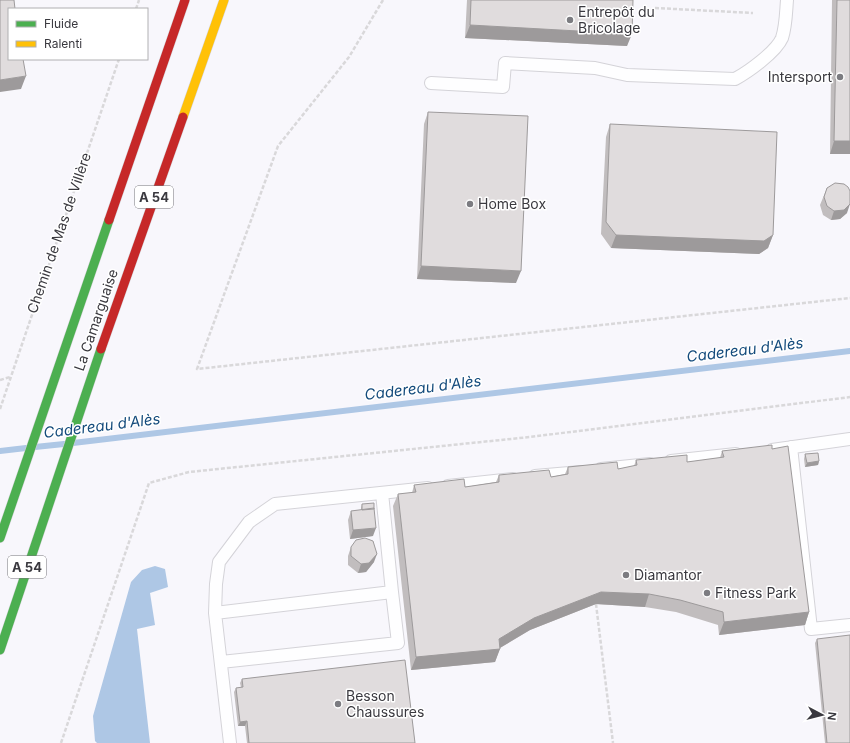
<svg xmlns="http://www.w3.org/2000/svg" width="850" height="743" font-family="Inter,sans-serif">
<style>
.water{fill:#aec7e5}
.lines{fill:none;stroke-linecap:round;stroke-linejoin:round}
.stream{stroke:#aec7e5;stroke-width:6}
.lane-casing{stroke:#d4d3d8;stroke-width:14}
.fast-casing{stroke:#d5d4d8;stroke-width:10}
.slow-casing{stroke:#d5d4d8;stroke-width:10}
.jam-casing{stroke:#d5d4d8;stroke-width:10}
.path{stroke:#d9d8da;stroke-width:2.5;stroke-dasharray:4 2;stroke-linecap:butt}
.lane{stroke:#fefeff;stroke-width:12}
.fast{stroke:#4caf50;stroke-width:9}
.slow{stroke:#ffc107;stroke-width:9}
.jam{stroke:#c62828;stroke-width:9}
.wall{fill:#c1bdbe}
.shaded-wall{fill:#9d9a9b}
.building{fill:#e0dcdd;stroke:#9d9a9b}
.poi-dot{fill:#7c7c81;stroke:#fff;stroke-width:1.5}
.labels{text-anchor:middle;stroke-width:3;stroke-linejoin:round;paint-order:stroke}
.shield{fill:#fff;stroke:#757479;stroke-width:1}
.shield-label{font-size:13px;font-weight:bold;fill:#3a393f}
.poi-label{font-size:14px;fill:#3a393f;stroke:#fff;text-anchor:start}
.street-label{font-size:14px;fill:#3a393f;stroke:#fff}
.water-label{font-size:15px;font-style:italic;fill:#144b7c;stroke:#fff}
</style>
<rect width="100%" height="100%" fill="#f8f7fc"/>
<!-- water -->
<path class="water" d="M 155,566 L 165,569 L 168,587 L 150,593 L 155,625 L 137,629 L 150,743 L 97,743 L 95,741 L 93,716 L 131,582 L 142,570 Z"/>
<g class="lines">
<!-- stream -->
<path class="stream" d="M 73,443 L 850,351
M 35,447 L 64,444
M 0,451 L 26,448"/>
<!-- lane casing -->
<g class="lane-casing">
<path id="lane" d="M 431,83 L 503,87 L 505,63 L 595,68 L 627,75 L 735,79 C 748,72 776,52 782,38 C 786,26 786,12 787,0
M 791,447 L 811,629 L 850,625
M 772,450 L 850,439
M 671,461 L 736,454
M 601,469 L 650,464
M 535,476 L 581,472
M 448,486 L 513,479
M 382,493 L 392,592
M 215,613 L 392,592 L 398,643 L 221,662
M 230,743 L 215,613 L 216,584 L 219,562 L 249,522 L 275,504 L 428,488"/>
</g>
<!-- fast casing -->
<g class="fast-casing">
<path id="fast" d="M 0,538 L 109,220
M 0,650 L 101,349"/>
</g>
<!-- slow casing -->
<g class="slow-casing">
<path id="slow" d="M 183,117 L 224,0"/>
</g>
<!-- jam casing -->
<g class="jam-casing">
<path id="jam" d="M 109,220 L 185,0
M 101,349 L 183,117"/>
</g>
<!-- path -->
<path class="path" d="M 383,0 L 349,57 L 278,146 L 197,369 L 850,298
M 655,8 L 753,13
M 136,9 L 139,0
M 0,380 L 10,377
M 0,409 L 119,59
M 596,604 L 613,743
M 61,743 L 149,483 L 189,472 L 530,437 L 850,397"/>
<!-- lane -->
<use href="#lane" class="lane"/>
<!-- fast -->
<use href="#fast" class="fast"/>
<!-- slow -->
<use href="#slow" class="slow"/>
<!-- jam -->
<use href="#jam" class="jam"/>
</g>
<!-- wall -->
<path class="wall" d="M 467,0 L 633,0 L 627,46 L 465,38 Z
M 832,0 L 850,0 L 850,154 L 830,154 Z
M 428,112 L 516,283 L 417,279 L 424,124 Z
M 610,124 L 773,235 L 768,248 L 759,254 L 611,248 L 601,234 L 606,137 Z
M 827,188 L 847,213 L 840,219 L 831,220 L 823,215 L 820,205 Z
M 772,449 L 809,612 L 805,625 L 719,635 L 718,625 L 676,612 L 645,607 L 596,604 L 530,630 L 500,648 L 495,662 L 411,670 L 393,506 L 398,494 L 412,493 L 414,485 L 465,487 L 496,482 L 499,475 L 551,477 L 565,474 L 568,467 L 618,469 L 634,466 L 636,460 L 687,462 L 720,458 L 722,451 Z
M 805,454 L 819,461 L 818,465 L 805,467 L 804,459 Z
M 362,504 L 373,536 L 350,539 L 348,520 L 351,511 L 361,510 L 361,508 Z
M 351,547 L 374,562 L 366,572 L 358,573 L 348,565 L 348,556 Z
M 817,639 L 850,743 L 825,743 L 815,643 Z
M 242,679 L 415,743 L 247,743 L 245,726 L 238,726 L 234,692 L 236,688 L 241,687 L 240,683 Z"/>
<!-- shaded-wall -->
<path class="shaded-wall" d="M 470,25 L 632,34 L 627,46 L 465,38 Z
M 26,76 L 21,89 L 0,92 L 0,80 Z
M 834,141 L 850,141 L 850,154 L 830,154 Z
M 850,204 L 847,213 L 840,219 L 831,220 L 834,211 Z
M 616,235 L 773,235 L 768,248 L 759,254 L 611,248 Z
M 421,266 L 521,271 L 516,283 L 417,279 Z
M 819,461 L 818,465 L 805,467 L 807,463 Z
M 376,528 L 373,536 L 350,539 L 353,530 Z
M 377,554 L 374,562 L 366,572 L 358,573 L 361,564 Z
M 601,592 L 649,594 L 645,607 L 596,604 L 530,630 L 498,649 L 500,649 L 495,662 L 411,670 L 416,657 L 534,618 Z
M 809,612 L 805,625 L 719,635 L 724,622 Z
M 247,721 L 245,726 L 238,726 L 240,722 Z"/>
<!-- building -->
<path class="building" d="M 0,0 L 14,0 L 15,9 L 9,9 L 9,59 L 23,59 L 26,76 L 0,80 Z
M 471,0 L 633,0 L 632,34 L 470,25 Z
M 837,0 L 850,0 L 850,141 L 834,141 Z
M 428,112 L 528,116 L 521,271 L 421,266 Z
M 610,124 L 777,132 L 773,235 L 764,241 L 616,235 L 606,222 Z
M 835,183 L 844,184 L 848,187 L 850,191 L 850,204 L 844,210 L 834,211 L 827,206 L 824,197 L 827,188 Z
M 772,445 L 772,449 L 788,446 L 809,612 L 724,622 L 723,612 L 680,600 L 649,594 L 601,592 L 534,618 L 499,639 L 500,649 L 416,657 L 398,494 L 416,492 L 414,485 L 464,479 L 465,487 L 499,482 L 499,475 L 549,470 L 551,477 L 568,474 L 568,467 L 617,462 L 618,469 L 637,465 L 636,460 L 687,455 L 687,462 L 724,457 L 722,451 Z
M 818,453 L 819,461 L 807,463 L 805,454 Z
M 374,503 L 374,509 L 362,510 L 362,504 Z
M 374,508 L 376,528 L 353,530 L 351,511 Z
M 365,538 L 373,541 L 377,554 L 369,563 L 361,564 L 351,556 L 351,547 L 356,540 Z
M 850,635 L 850,743 L 827,743 L 817,639 Z
M 405,660 L 415,743 L 249,743 L 247,721 L 240,722 L 236,688 L 243,687 L 242,679 Z"/>
<!-- markers -->
<g class="poi-dot">
<circle cx="570" cy="20" r="4"/>
<circle cx="840" cy="77" r="4"/>
<circle cx="470" cy="204" r="4"/>
<circle cx="626" cy="575" r="4"/>
<circle cx="707" cy="593" r="4"/>
<circle cx="338" cy="704" r="4"/>
</g>
<g class="labels">
<!-- shield labels -->
<g class="shield">
<rect x="135" y="186" width="38" height="22" rx="3"/>
<rect x="8" y="556" width="38" height="22" rx="3"/>
</g>
<g class="shield-label">
<text x="154" y="202">A 54</text>
<text x="27" y="572">A 54</text>
</g>
<!-- poi labels -->
<g class="poi-label">
<text x="578" y="17">Entrepôt du<tspan x="578" dy="16">Bricolage</tspan></text>
<text x="832" y="82" text-anchor="end">Intersport</text>
<text x="478" y="209">Home Box</text>
<text x="634" y="580">Diamantor</text>
<text x="715" y="598">Fitness Park</text>
<text x="346" y="701">Besson<tspan x="346" dy="16">Chaussures</tspan></text>
</g>
<!-- street labels -->
<g class="street-label">
<text transform="translate(59 233) rotate(-71)" y="5">Chemin de Mas de Villère</text>
<text transform="translate(96 320) rotate(-71)" y="5">La Camarguaise</text>
</g>
<!-- water labels -->
<g class="water-label">
<text transform="translate(745 350) rotate(-7)" y="5">Cadereau d'Alès</text>
<text transform="translate(423 388) rotate(-7)" y="5">Cadereau d'Alès</text>
<text transform="translate(102 426) rotate(-7)" y="5">Cadereau d'Alès</text>
</g>
</g>
<!-- legend -->
<rect x="8" y="8" width="140" height="52" fill="#ffffff" stroke="#b0b0b2"/>
<rect x="16" y="21" width="20" height="6" fill="#4caf50" stroke="#b0b0b2"/>
<text x="44" y="28" font-size="12" fill="#3a393f">Fluide</text>
<rect x="16" y="41" width="20" height="6" fill="#ffc107" stroke="#b0b0b2"/>
<text x="44" y="48" font-size="12" fill="#3a393f">Ralenti</text>
<!-- north arrow -->
<g transform="translate(822 715) rotate(97)" stroke="#ffffff" stroke-width="3" paint-order="stroke">
<path d="M0-3L7 15L0 10L-7 15Z" fill="#3a393f"/>
<text y="-6" font-size="11" font-weight="bold" text-anchor="middle" fill="#3a393f">N</text>
</g>
</svg>
